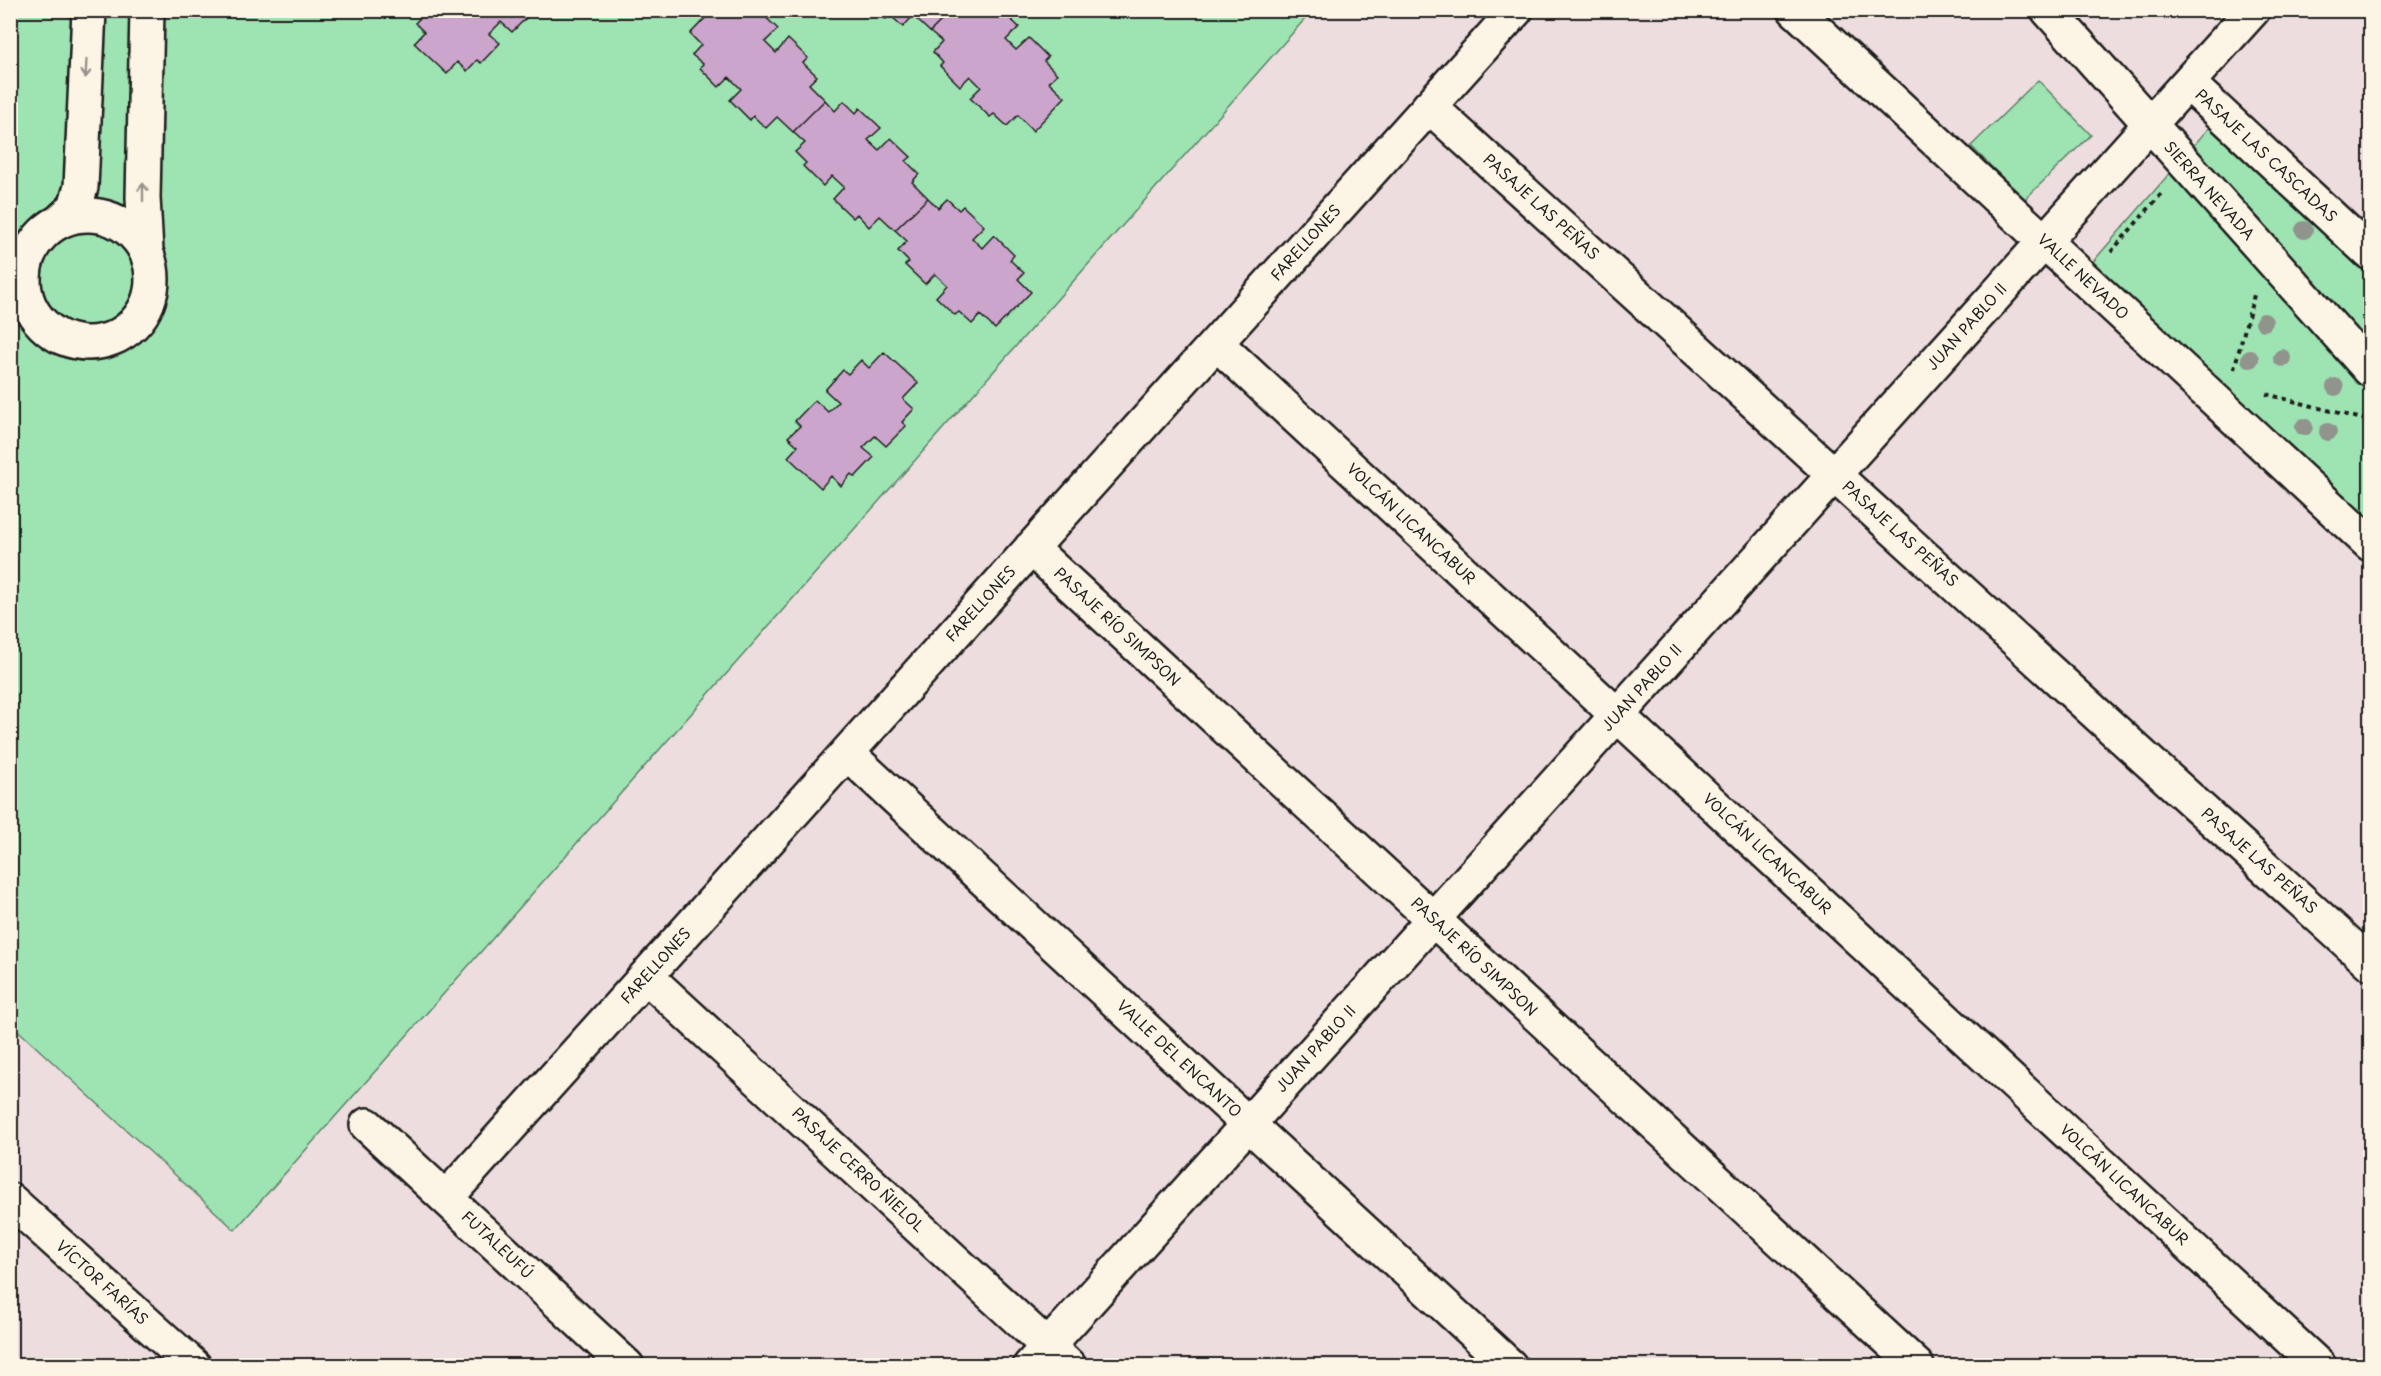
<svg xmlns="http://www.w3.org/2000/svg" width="2381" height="1376" font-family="'Playpen Sans',sans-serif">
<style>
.green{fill:#9ee4b2;stroke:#5d8067;stroke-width:1.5}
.building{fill:#cca5cc;stroke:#1c1c1c;stroke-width:1.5}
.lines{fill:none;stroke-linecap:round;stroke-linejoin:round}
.minor-casing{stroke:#1c1c1c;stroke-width:38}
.tertiary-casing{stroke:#1c1c1c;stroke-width:38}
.path{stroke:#1c1c1c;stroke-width:4;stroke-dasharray:4.5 4.5;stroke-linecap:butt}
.minor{stroke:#fcf5e5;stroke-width:33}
.tertiary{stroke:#fcf5e5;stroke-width:33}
.tree{fill:#90948c}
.oneway{stroke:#97938b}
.labels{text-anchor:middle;stroke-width:4.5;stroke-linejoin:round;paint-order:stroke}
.street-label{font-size:15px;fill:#1c1c1c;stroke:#fcf5e5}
</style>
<rect width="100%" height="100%" fill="#eeddde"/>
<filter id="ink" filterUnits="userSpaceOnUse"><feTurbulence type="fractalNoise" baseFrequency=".0167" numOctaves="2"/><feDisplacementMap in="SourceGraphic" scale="12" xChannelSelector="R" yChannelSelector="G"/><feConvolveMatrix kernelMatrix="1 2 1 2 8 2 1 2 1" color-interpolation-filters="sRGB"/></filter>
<g filter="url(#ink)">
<!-- green -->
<path class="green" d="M 10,11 L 1312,11 L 235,1230 L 11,1024 Z
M 2038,80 L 2091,135 L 2024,200 L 1971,146 Z
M 2220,115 L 2370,257 L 2370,526 L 2091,264 Z"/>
<!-- building -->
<path class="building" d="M 424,10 L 530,10 L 532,12 L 512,32 L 501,22 L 489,34 L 500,43 L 481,63 L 477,60 L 467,71 L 457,62 L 447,74 L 414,43 L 424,32 L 415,23 L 426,12 Z
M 713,10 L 731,10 L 732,12 L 734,10 L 750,10 L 753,14 L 758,10 L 778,29 L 765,42 L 776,53 L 788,39 L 808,58 L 803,63 L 817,76 L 809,84 L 825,100 L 793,132 L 777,117 L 766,128 L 753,116 L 750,120 L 730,100 L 741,89 L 729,77 L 719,87 L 700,68 L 703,64 L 692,55 L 701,45 L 690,34 Z
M 877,10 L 952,10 L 930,32 L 913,16 L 903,27 L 890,15 L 886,19 Z
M 952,10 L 992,10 L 994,12 L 1001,10 L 1019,27 L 1006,40 L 1016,50 L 1029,38 L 1048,57 L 1044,61 L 1057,74 L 1049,82 L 1065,97 L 1033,131 L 1018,115 L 1007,126 L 994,114 L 990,117 L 970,98 L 981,87 L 970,76 L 960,86 L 940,66 L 943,63 L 933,52 L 942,42 L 930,32 Z
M 825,100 L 835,111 L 844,101 L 856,113 L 860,108 L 881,128 L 868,140 L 879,150 L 891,138 L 911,157 L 906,161 L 919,174 L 912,182 L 928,198 L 895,230 L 880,216 L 869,227 L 857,214 L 853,218 L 833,199 L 844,187 L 832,176 L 823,186 L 803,166 L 806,163 L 795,152 L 805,143 L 793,132 Z
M 928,198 L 938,208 L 947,199 L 959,210 L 963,206 L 984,226 L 972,238 L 982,248 L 994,235 L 1014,255 L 1010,260 L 1024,273 L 1018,279 L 1031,292 L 995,329 L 980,315 L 972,324 L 959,312 L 955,315 L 936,297 L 947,285 L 935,274 L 925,284 L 905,265 L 909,262 L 898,251 L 907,241 L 895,230 Z
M 884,352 L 918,383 L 903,399 L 914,409 L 902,422 L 906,426 L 886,446 L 875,436 L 863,448 L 874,457 L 855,477 L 851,474 L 841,486 L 831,476 L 821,488 L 788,457 L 798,446 L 788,437 L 800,426 L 795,421 L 815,400 L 828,412 L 838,402 L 825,390 L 843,370 L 848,374 L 861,360 L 869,368 Z"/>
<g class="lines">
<!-- minor casing -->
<g class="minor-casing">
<path id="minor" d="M 1795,10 L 2370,544
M 2048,10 L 2370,370
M 2188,83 L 2370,253
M 1429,106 L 2370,963
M24 279a64 64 0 1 1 128 0a64 64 0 1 1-128 0Z
M 60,221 L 75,207 L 81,187 L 89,10
M 146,251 L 143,198 L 147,10
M 1216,343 L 2319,1366
M 1031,548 L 1917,1366
M 847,753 L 1510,1366
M 646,976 L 1069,1366
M 367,1125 L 627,1366
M 446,1198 L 1516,10"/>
</g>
<!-- tertiary casing -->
<g class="tertiary-casing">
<path id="tertiary" d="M 10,1200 L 194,1366
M 1030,1366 L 2253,10"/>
</g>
<!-- path -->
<path class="path" d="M 2111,252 L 2163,192
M 2234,369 L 2254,295
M 2266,394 L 2370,421"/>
<!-- minor -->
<use href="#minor" class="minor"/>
<!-- tertiary -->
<use href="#tertiary" class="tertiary"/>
</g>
<!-- trees -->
<g class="tree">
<circle cx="2304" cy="230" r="9"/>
<circle cx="2264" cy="322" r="9"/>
<circle cx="2282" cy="358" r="9"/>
<circle cx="2250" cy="359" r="9"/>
<circle cx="2335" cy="387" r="9"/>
<circle cx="2304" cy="427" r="9"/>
<circle cx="2328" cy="432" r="9"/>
</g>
<!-- one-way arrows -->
<defs><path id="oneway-shaft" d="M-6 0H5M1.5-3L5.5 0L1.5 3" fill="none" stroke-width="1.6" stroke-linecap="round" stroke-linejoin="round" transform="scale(1.5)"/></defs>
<g class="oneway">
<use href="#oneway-shaft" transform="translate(86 69) rotate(93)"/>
<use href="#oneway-shaft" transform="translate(143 192) rotate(-90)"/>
</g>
</g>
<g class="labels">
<!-- street labels -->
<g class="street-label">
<text transform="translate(2266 156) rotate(43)" y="5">PASAJE LAS CASCADAS</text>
<text transform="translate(2209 191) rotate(48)" y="5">SIERRA NEVADA</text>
<text transform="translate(1541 207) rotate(42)" y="5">PASAJE LAS PEÑAS</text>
<text transform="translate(1306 243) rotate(-48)" y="5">FARELLONES</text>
<text transform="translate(2083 277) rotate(43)" y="5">VALLE NEVADO</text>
<text transform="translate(1967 327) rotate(-48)" y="5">JUAN PABLO II</text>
<text transform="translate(1411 524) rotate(43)" y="5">VOLCÁN LICANCABUR</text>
<text transform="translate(1900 534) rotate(42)" y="5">PASAJE LAS PEÑAS</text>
<text transform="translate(981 604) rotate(-48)" y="5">FARELLONES</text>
<text transform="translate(1117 627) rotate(43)" y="5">PASAJE RÍO SIMPSON</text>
<text transform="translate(1642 688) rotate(-48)" y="5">JUAN PABLO II</text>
<text transform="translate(1767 854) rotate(43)" y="5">VOLCÁN LICANCABUR</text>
<text transform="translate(2259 861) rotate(42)" y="5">PASAJE LAS PEÑAS</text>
<text transform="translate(1474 957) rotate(43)" y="5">PASAJE RÍO SIMPSON</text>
<text transform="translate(656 966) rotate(-48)" y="5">FARELLONES</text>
<text transform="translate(1316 1049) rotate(-48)" y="5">JUAN PABLO II</text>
<text transform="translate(1179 1059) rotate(43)" y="5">VALLE DEL ENCANTO</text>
<text transform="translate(858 1170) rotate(43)" y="5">PASAJE CERRO ÑIELOL</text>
<text transform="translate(2124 1185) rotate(43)" y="5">VOLCÁN LICANCABUR</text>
<text transform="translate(497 1245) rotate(43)" y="5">FUTALEUFÚ</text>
<text transform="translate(102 1283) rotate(42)" y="5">VÍCTOR FARÍAS</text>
</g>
</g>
<!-- margin -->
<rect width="2381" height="1376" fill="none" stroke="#fcf5e5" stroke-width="36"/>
<rect x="18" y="18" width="2345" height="1340" fill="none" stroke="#1c1c1c" stroke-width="2" filter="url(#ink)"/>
</svg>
